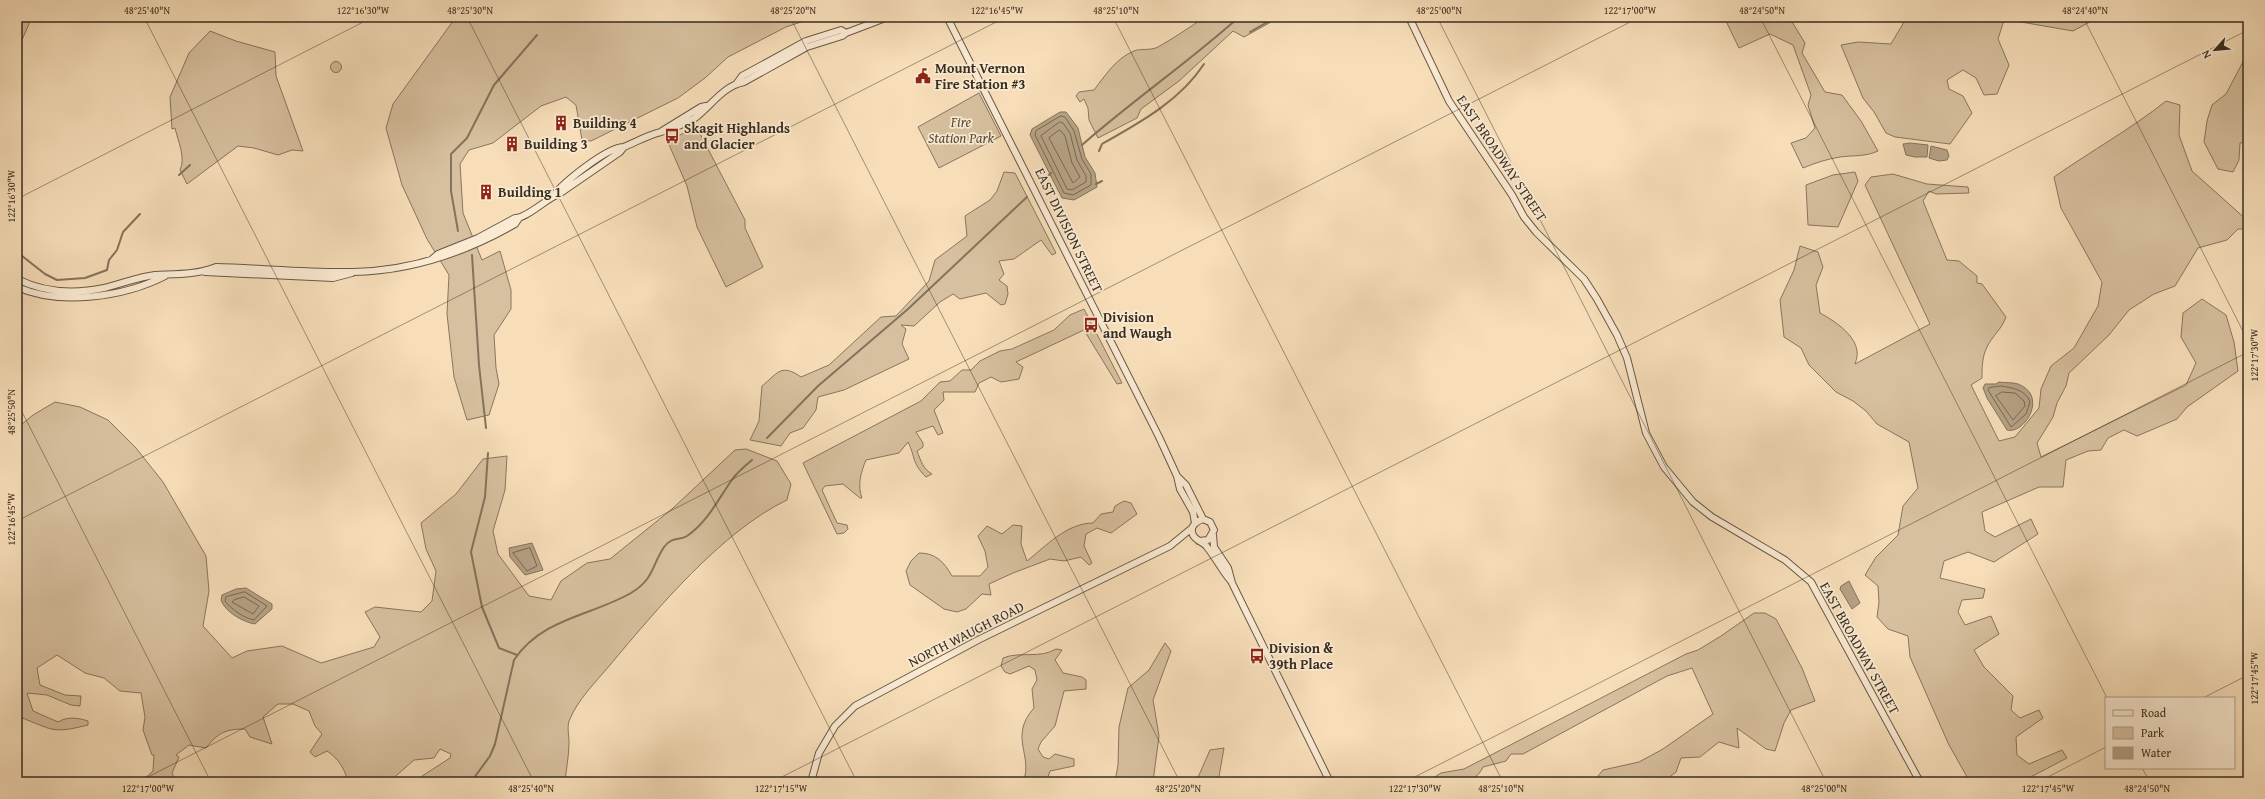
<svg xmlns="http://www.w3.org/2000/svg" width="2265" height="799" font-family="'Gentium Book Plus',serif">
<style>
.green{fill:#d7c09f;stroke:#88765f}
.water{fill:#b6a285;stroke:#84735c}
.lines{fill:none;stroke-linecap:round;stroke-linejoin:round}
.shore{stroke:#776852;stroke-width:1}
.stream{stroke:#84735c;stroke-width:2}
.tertiary-casing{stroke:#685946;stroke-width:8}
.tertiary{stroke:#faead2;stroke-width:6}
.ticks{fill:none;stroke:#382d1f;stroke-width:1;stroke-opacity:0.45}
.labels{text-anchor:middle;stroke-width:3.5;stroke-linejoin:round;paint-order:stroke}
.poi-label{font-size:14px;font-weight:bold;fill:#382d1f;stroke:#faead2;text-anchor:start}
.park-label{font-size:14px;font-style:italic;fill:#584a39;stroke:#faead2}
.street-label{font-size:14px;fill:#382d1f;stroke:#faead2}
.neatline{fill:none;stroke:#382d1f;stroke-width:1.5}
.ticks-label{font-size:10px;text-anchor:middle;fill:#382d1f}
</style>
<rect width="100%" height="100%" fill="#f7deb9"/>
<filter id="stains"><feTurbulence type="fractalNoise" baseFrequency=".005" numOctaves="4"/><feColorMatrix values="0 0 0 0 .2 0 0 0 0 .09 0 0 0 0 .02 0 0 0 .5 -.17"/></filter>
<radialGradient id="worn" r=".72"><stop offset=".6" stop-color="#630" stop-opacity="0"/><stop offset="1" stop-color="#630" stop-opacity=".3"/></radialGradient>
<!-- green -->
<path class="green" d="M 17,17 L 30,17 L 29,24 L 17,51 Z
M 456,17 L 816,17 L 786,27 L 728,57 L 705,78 L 678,98 L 591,141 L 582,140 L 576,105 L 566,97 L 541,106 L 493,143 L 469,150 L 460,164 L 463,213 L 482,260 L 500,251 L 511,290 L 511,309 L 494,335 L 496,368 L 499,384 L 489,415 L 467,420 L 454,377 L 447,314 L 449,275 L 427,239 L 402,185 L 386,128 L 393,104 Z
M 1205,17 L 1280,17 L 1244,37 L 1233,31 L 1179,81 L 1141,109 L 1137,118 L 1098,138 L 1089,120 L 1088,108 L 1084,99 L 1080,102 L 1076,96 L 1079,92 L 1094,90 C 1105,76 1116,58 1134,51 C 1141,48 1150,51 1158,47 C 1174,38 1190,27 1205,17 Z
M 1724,17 L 1789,17 L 1805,43 L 1802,53 L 1825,92 L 1842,95 L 1861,121 L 1878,151 C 1865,157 1854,155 1840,157 C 1827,159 1815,163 1803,168 L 1791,143 L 1806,138 L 1815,128 L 1808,105 L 1811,95 L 1793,45 L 1770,34 L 1739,48 Z
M 1907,17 L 2099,17 L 2073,31 L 1998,18 L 2004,20 L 1998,39 L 2009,65 L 1997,94 L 1984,95 L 1976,78 L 1963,70 L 1947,80 L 1949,89 L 1963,96 L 1972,113 L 1950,144 L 1895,137 L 1886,133 L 1874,112 L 1863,98 L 1841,45 L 1858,42 L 1891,44 Z
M 210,31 L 236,41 L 275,52 L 276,76 L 303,151 L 292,150 L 278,155 L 254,148 L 238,146 L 187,184 L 180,170 C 186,158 178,141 175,128 L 172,129 L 170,97 L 189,53 Z
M 2246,56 L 2248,56 L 2248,142 L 2240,143 L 2239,160 L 2233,172 L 2218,169 L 2204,142 L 2207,121 L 2212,105 L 2226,94 Z
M330.5 67a5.5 5.5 0 1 1 11 0a5.5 5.5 0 1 1-11 0Z
M 979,93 L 1001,136 L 939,168 L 918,127 Z
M 2166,101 L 2180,105 L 2179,135 L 2192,171 L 2248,221 L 2248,229 L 2238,229 L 2227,240 L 2198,248 L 2175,286 L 2154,294 L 2129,310 L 2109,335 L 2069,373 L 2066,386 L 2057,403 L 2053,417 L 2037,443 L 2041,457 L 2186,385 L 2196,363 L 2181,337 L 2183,313 L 2202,299 L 2226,315 L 2234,342 L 2238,371 L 2187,407 L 2177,419 L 2137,436 L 2124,430 L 2108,438 L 2101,450 L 2088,451 L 2066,460 L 2063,487 L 2039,487 L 1982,512 L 1985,531 L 1995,537 L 2031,519 L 2038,534 L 1994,562 L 1968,552 L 1944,561 L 1940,578 L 1985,589 L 1983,598 L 1962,600 L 1958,612 L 1965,625 L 1991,616 L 1999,634 L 1974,650 L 1984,667 L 2013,696 L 2011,710 L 2020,718 L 2039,710 L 2043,718 L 2016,737 L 2017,755 L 2029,764 L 2062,750 L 2067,758 L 2025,780 L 2026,782 L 1970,782 L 1949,745 L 1910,657 L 1908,636 L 1888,629 L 1877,617 L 1879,602 L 1878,586 L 1865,575 L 1876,557 L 1898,535 L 1903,506 L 1918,488 L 1909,442 L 1877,424 L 1866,411 L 1853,401 L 1836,392 L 1809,365 L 1801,348 L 1784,337 L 1780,300 L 1794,270 L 1800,246 L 1818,252 L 1823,267 L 1816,285 L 1820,313 C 1833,320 1855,334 1857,351 C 1858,355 1856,361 1855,364 L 1930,324 L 1865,185 L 1871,177 L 1893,174 L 1927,184 L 1968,187 L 1969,193 L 1936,194 L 1929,191 L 1923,201 L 1947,260 L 1959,261 L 1977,276 L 1977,283 L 1982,284 L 2006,317 C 2002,329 1992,336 1987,347 C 1982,357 1982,368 1982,378 L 1971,385 L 1999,441 L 2015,437 L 2039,408 L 2041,389 L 2051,366 L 2074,348 L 2098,306 L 2102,282 L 2061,208 L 2054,177 C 2091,151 2131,129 2166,101 Z
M 697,128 L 745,220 L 745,228 L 763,267 L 726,287 L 697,227 L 687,186 L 667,140 Z
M 1004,172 L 1015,173 L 1056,253 L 1052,255 L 1041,240 L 1014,259 L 999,261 L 1004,274 L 999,280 L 1007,286 L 1008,294 L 1005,304 L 1001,305 L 986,293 L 960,299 L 953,294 L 940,302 L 914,326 L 901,325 L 906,329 L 902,344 L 909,359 L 844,390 L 818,397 L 816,410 L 803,428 L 790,433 L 781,446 L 750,440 L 759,421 L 762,386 C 778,373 781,363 801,377 L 829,365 L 881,317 L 896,316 L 929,281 L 935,260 L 967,236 L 965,216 L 990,200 L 997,191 Z
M 1855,172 L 1858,181 L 1838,227 L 1808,225 L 1806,185 L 1833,175 Z
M 1084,309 L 1122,383 L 1117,384 L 1084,330 L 1016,362 L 1023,367 L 1019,379 L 1001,382 L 991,377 L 979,383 L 975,392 L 943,392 L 944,400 L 934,410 L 943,433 L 938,435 L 933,426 L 916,432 L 923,443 L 923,447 L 917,451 C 921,461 923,469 932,474 L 926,477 C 911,462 916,458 908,442 L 899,453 L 866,460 C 861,472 857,485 862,498 L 860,498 L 843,484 L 825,486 L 822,490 L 837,523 L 847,525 L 848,529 L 844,533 L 837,534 L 803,463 L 921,401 L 940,382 L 950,381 L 962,370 L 971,370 L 980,361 L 1000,351 L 1012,349 L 1054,330 L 1070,315 Z
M 55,402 L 80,407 L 108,420 L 136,448 L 163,482 L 206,556 L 209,591 L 203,626 L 232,658 L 247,651 L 282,646 L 321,663 L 374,647 L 380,637 L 365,612 L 375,607 L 421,612 L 432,601 L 436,571 L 426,549 L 421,523 L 456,494 L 483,459 L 507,456 L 505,490 L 493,531 L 498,554 L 529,596 L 551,600 L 561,581 L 587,563 L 610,559 L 672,509 L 735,450 L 746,449 L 777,461 L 791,484 L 787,500 C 722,531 656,610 610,665 C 595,683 578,699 569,721 C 567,728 569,736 569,743 C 569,756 566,769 565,782 L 413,782 L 450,758 L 451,754 L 440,749 L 434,758 L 414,760 L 389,782 L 348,782 C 345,769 338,758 327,751 L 315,757 L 310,752 L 322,734 L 315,726 L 309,711 L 293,704 L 278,704 L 263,717 L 272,744 L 250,737 L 245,729 C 225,729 218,733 206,748 L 189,745 L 176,755 L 179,757 L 172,773 L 176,782 L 141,782 L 153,771 L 154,755 L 152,755 L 143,730 L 145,717 L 141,693 L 120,691 L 104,678 L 85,673 L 57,655 L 37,668 L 40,685 L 65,695 L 81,696 L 80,706 L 71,705 L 47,695 L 27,693 L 33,711 L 58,722 C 68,716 78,718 88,721 L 88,725 C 52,734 53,730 20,717 L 17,692 L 17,428 L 33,415 Z
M 1124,501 L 1131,503 L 1137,514 L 1111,533 L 1097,528 L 1086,534 L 1084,546 L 1092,563 L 1089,565 L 1081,557 L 1064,561 L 1050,559 L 1013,573 L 989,584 L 991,595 L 982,594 L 966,609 L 957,612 L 944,609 L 910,585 L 906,571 L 911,561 L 919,553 C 936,553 944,562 952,576 L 980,576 L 988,567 L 985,551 L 978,536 L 987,526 L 1002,534 L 1013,525 L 1022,526 L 1021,544 L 1027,561 C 1046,546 1067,523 1093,523 L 1101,514 L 1113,512 L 1115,506 Z
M 1754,613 L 1765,613 L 1776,619 L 1802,668 L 1815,701 L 1791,710 L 1784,723 L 1775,751 L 1766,749 L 1737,728 L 1739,748 L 1719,742 L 1700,757 L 1681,758 L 1676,772 L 1663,782 L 1593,782 L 1603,770 L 1639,762 L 1663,749 L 1713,714 L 1692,668 L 1667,676 L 1523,754 L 1511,754 L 1506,761 L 1483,767 C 1474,788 1446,782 1427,782 L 1441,773 L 1464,769 L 1686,654 L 1698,650 L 1721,636 Z
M 1165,643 L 1171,651 L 1153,700 L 1159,736 L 1153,782 L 1115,782 L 1118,765 L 1119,727 L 1128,688 L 1149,670 Z
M 1056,649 L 1062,650 L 1055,660 L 1063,673 L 1082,677 L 1086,680 L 1086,689 L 1064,691 L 1055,726 L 1041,742 L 1038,749 L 1043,757 L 1049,759 L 1055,754 L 1074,759 L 1074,766 L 1050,771 L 1048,777 L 1052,782 L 1023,782 C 1034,756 1008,737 1034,708 L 1032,689 L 1037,680 L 1035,670 L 1029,666 L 1010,674 L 1005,672 L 1001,666 L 1003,658 C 1020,651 1040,659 1056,649 Z
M 1224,748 L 1218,782 L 1196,782 L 1210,750 Z"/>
<!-- water -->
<path class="water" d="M 1060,112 L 1066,112 L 1078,128 L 1085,157 L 1095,173 L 1097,187 L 1074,200 L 1062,198 L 1030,135 L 1032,129 Z
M 1910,143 L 1928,145 L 1927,157 L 1915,157 L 1906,155 L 1903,144 Z
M 1931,146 L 1947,150 L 1949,156 L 1947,160 L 1939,161 L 1929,158 Z
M 1999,382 C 2005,383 2012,382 2018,384 C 2049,396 2024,435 2007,430 L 1987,398 L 1983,388 L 1985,384 L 1996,384 Z
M 532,543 L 543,570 L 525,575 L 510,557 L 509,548 Z
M 1849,581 L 1860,603 L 1852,609 L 1840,589 L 1841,586 Z
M 246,588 L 272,604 L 272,609 L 255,624 C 243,622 225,612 221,600 L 222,595 L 236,589 Z"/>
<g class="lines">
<!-- shore -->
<path class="shore" d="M 1061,116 L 1065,117 L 1074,131 L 1082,159 L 1091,174 L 1091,185 L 1073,195 L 1064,193 L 1035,135 L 1036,131 Z
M 1060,122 L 1063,123 L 1070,133 L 1077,160 L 1086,176 L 1086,182 L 1072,190 L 1067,189 L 1041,136 Z
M 1060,130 L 1065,136 L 1072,163 L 1080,177 L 1073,183 L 1049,138 Z
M 2001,386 C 2012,388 2025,389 2030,402 L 2026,414 L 2011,427 L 1988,390 L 1989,388 Z
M 2002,392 L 2015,393 L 2024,401 L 2025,406 L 2013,420 L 1996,396 Z
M 530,548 L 537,566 L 527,571 L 513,553 Z
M 245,592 L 267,606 L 254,620 C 244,618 232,610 225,601 L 226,597 Z
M 244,597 L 259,606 L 253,614 L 232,602 L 234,600 Z"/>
<!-- stream -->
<path class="stream" d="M 1250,32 L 1276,17
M 1082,145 C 1133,100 1189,62 1239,17
M 1099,151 L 1102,144 C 1139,123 1180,101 1204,64
M 179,175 L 190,165
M 1043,181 L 1051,173
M 1096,184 L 1102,181
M 458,231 L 451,191 L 451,154 L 467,138 L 494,85 L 537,35
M 17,252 L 45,274 L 57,280 L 85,278 L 107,270 L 109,260 L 117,250 L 123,232 L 140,214
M 472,255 L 479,365 L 486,428
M 767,438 L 818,386 L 908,309 L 1027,197
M 488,453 L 485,497 L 471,552 L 482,607 L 499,648 L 517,655
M 471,782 L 490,756 L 495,744 L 514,660 C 542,618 591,616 631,593 C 654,579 651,567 664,547 C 672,536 680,541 687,536 C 709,521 719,497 734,477 C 739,471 746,465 752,460"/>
<!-- tertiary casing -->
<g class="tertiary-casing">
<path id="tertiary" d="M 947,17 L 1159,437 L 1177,476 L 1180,489 L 1193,512 L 1195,523
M 1409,17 L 1449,101 L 1512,195 L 1524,217 L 1536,232 L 1584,279 L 1597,299 L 1617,335 L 1627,358 L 1646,433 L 1664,467 L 1693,502 L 1712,517 L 1785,560 L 1811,582 L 1920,782
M 737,83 L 742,76 L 806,41 L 841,30 L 846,33
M 662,131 L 701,107 L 706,106
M 553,196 C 564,182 607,147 624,147
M 431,260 L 438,254 L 478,238 L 515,218 C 526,219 547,198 559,194 L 620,152 L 624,147 C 636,142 648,135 661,132 C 673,128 684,125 695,118 C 711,106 723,86 744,82 L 807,47 L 842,36 L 846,33 L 888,17
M 205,272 L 333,278 L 352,273
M 17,279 C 45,293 75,294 104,288 C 121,284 138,277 155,275 C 176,274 196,275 216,267 C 261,268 307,273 353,272 C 411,271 466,252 515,224 L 519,218
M 17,287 C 60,306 124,297 165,276
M 1177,476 L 1186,485 L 1203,519
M 1213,535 L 1214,547 L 1228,568 L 1232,583 L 1330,782
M 1199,541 L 1208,540 L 1214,530 L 1210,522 L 1203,519 C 1196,521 1189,527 1193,535 C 1196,541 1204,542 1207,547 C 1216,558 1222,571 1231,581
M 811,782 L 819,753 L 835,726 L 855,706 L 978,640 L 1170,546 L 1192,528"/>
</g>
<!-- tertiary -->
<use href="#tertiary" class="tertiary"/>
</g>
<!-- ticks -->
<path class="ticks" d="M 144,17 L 534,782M 467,17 L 857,782M 790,17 L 1180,782M 1113,17 L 1503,782M 1437,17 L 1826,782M 1760,17 L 2107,698M 2083,17 L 2248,341M 17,199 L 373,17M 17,402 L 211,782M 17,521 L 1006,17M 2203,698 L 2248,675M 2142,768 L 2150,782M 138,782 L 1640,17M 772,782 L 2248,30M 1405,782 L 2248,352M 2038,782 L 2106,747"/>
<!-- icons -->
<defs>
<g id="civic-bare" transform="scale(1.2)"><path d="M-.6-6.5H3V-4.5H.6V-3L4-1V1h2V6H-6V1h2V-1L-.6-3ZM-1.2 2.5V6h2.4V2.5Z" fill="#8f2418" stroke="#faead2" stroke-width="2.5" paint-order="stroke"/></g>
<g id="building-bare" transform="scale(1.2)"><path d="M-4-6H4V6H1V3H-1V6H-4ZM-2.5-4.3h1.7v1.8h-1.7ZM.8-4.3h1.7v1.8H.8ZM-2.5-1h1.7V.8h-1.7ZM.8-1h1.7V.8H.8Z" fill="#8f2418" stroke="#faead2" stroke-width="2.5" paint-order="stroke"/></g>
<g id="bus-bare" transform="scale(1.2)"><path d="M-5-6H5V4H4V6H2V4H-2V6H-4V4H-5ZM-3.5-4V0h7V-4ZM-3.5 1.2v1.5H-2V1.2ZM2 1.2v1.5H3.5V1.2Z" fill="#8f2418" stroke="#faead2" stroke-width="2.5" paint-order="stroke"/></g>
</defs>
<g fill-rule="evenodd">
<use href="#civic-bare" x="923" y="76"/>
<use href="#building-bare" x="561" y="123"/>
<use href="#bus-bare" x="672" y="136"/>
<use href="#building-bare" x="512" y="144"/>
<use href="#building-bare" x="486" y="192"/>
<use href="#bus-bare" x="1091" y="325"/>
<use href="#bus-bare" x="1257" y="656"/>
</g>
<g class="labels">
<!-- poi labels -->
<g class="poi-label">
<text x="935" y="73">Mount Vernon<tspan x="935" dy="16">Fire Station #3</tspan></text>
<text x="573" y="128">Building 4</text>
<text x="684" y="133">Skagit Highlands<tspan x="684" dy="16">and Glacier</tspan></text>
<text x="524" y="149">Building 3</text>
<text x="498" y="197">Building 1</text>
<text x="1103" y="322">Division<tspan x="1103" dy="16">and Waugh</tspan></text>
<text x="1269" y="653">Division &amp;<tspan x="1269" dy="16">39th Place</tspan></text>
</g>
<!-- park labels -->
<g class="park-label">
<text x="961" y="127">Fire<tspan x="961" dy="16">Station Park</tspan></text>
</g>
<!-- street labels -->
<g class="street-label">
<text transform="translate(1502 158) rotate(56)" y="5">EAST BROADWAY STREET</text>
<text transform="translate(1069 230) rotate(64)" y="5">EAST DIVISION STREET</text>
<text transform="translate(966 634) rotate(-27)" y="5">NORTH WAUGH ROAD</text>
<text transform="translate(1860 648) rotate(61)" y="5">EAST BROADWAY STREET</text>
</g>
</g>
<!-- margin -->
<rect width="2265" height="799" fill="none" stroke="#f7deb9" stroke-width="44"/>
<!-- legend -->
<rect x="2105" y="697" width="130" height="72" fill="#faead2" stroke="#ac9e8a"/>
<rect x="2113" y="710" width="20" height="6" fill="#faead2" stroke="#ac9e8a"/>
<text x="2141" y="717" font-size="12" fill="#382d1f">Road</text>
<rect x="2113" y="727" width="20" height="12" fill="#d7c09f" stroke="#ac9e8a"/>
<text x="2141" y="737" font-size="12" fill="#382d1f">Park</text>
<rect x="2113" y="747" width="20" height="12" fill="#b6a285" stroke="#ac9e8a"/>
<text x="2141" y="757" font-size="12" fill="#382d1f">Water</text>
<!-- north arrow -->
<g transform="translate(2215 50) rotate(243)" stroke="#faead2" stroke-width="3" paint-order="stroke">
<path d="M0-3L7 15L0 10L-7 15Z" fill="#382d1f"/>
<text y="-6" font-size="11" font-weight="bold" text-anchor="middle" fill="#382d1f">N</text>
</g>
<rect x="22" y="22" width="2221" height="755" class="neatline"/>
<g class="ticks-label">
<text x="147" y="14">48°25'40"N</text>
<text x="363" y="14">122°16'30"W</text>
<text x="470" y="14">48°25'30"N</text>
<text x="793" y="14">48°25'20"N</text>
<text x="997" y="14">122°16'45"W</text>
<text x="1116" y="14">48°25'10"N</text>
<text x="1439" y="14">48°25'00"N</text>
<text x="1630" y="14">122°17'00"W</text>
<text x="1762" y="14">48°24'50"N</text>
<text x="2085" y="14">48°24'40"N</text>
<text transform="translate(11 196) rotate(-90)" y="4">122°16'30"W</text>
<text transform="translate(2254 355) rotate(-90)" y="4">122°17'30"W</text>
<text transform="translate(11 412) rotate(-90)" y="4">48°25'50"N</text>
<text transform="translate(11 519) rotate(-90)" y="4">122°16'45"W</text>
<text transform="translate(2254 678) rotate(-90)" y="4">122°17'45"W</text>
<text x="148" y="792">122°17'00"W</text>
<text x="531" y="792">48°25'40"N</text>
<text x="781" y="792">122°17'15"W</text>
<text x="1178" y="792">48°25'20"N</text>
<text x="1415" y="792">122°17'30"W</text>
<text x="1501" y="792">48°25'10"N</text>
<text x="1824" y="792">48°25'00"N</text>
<text x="2048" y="792">122°17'45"W</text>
<text x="2147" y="792">48°24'50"N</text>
</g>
<rect width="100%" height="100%" filter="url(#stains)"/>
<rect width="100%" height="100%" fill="url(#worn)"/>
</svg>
